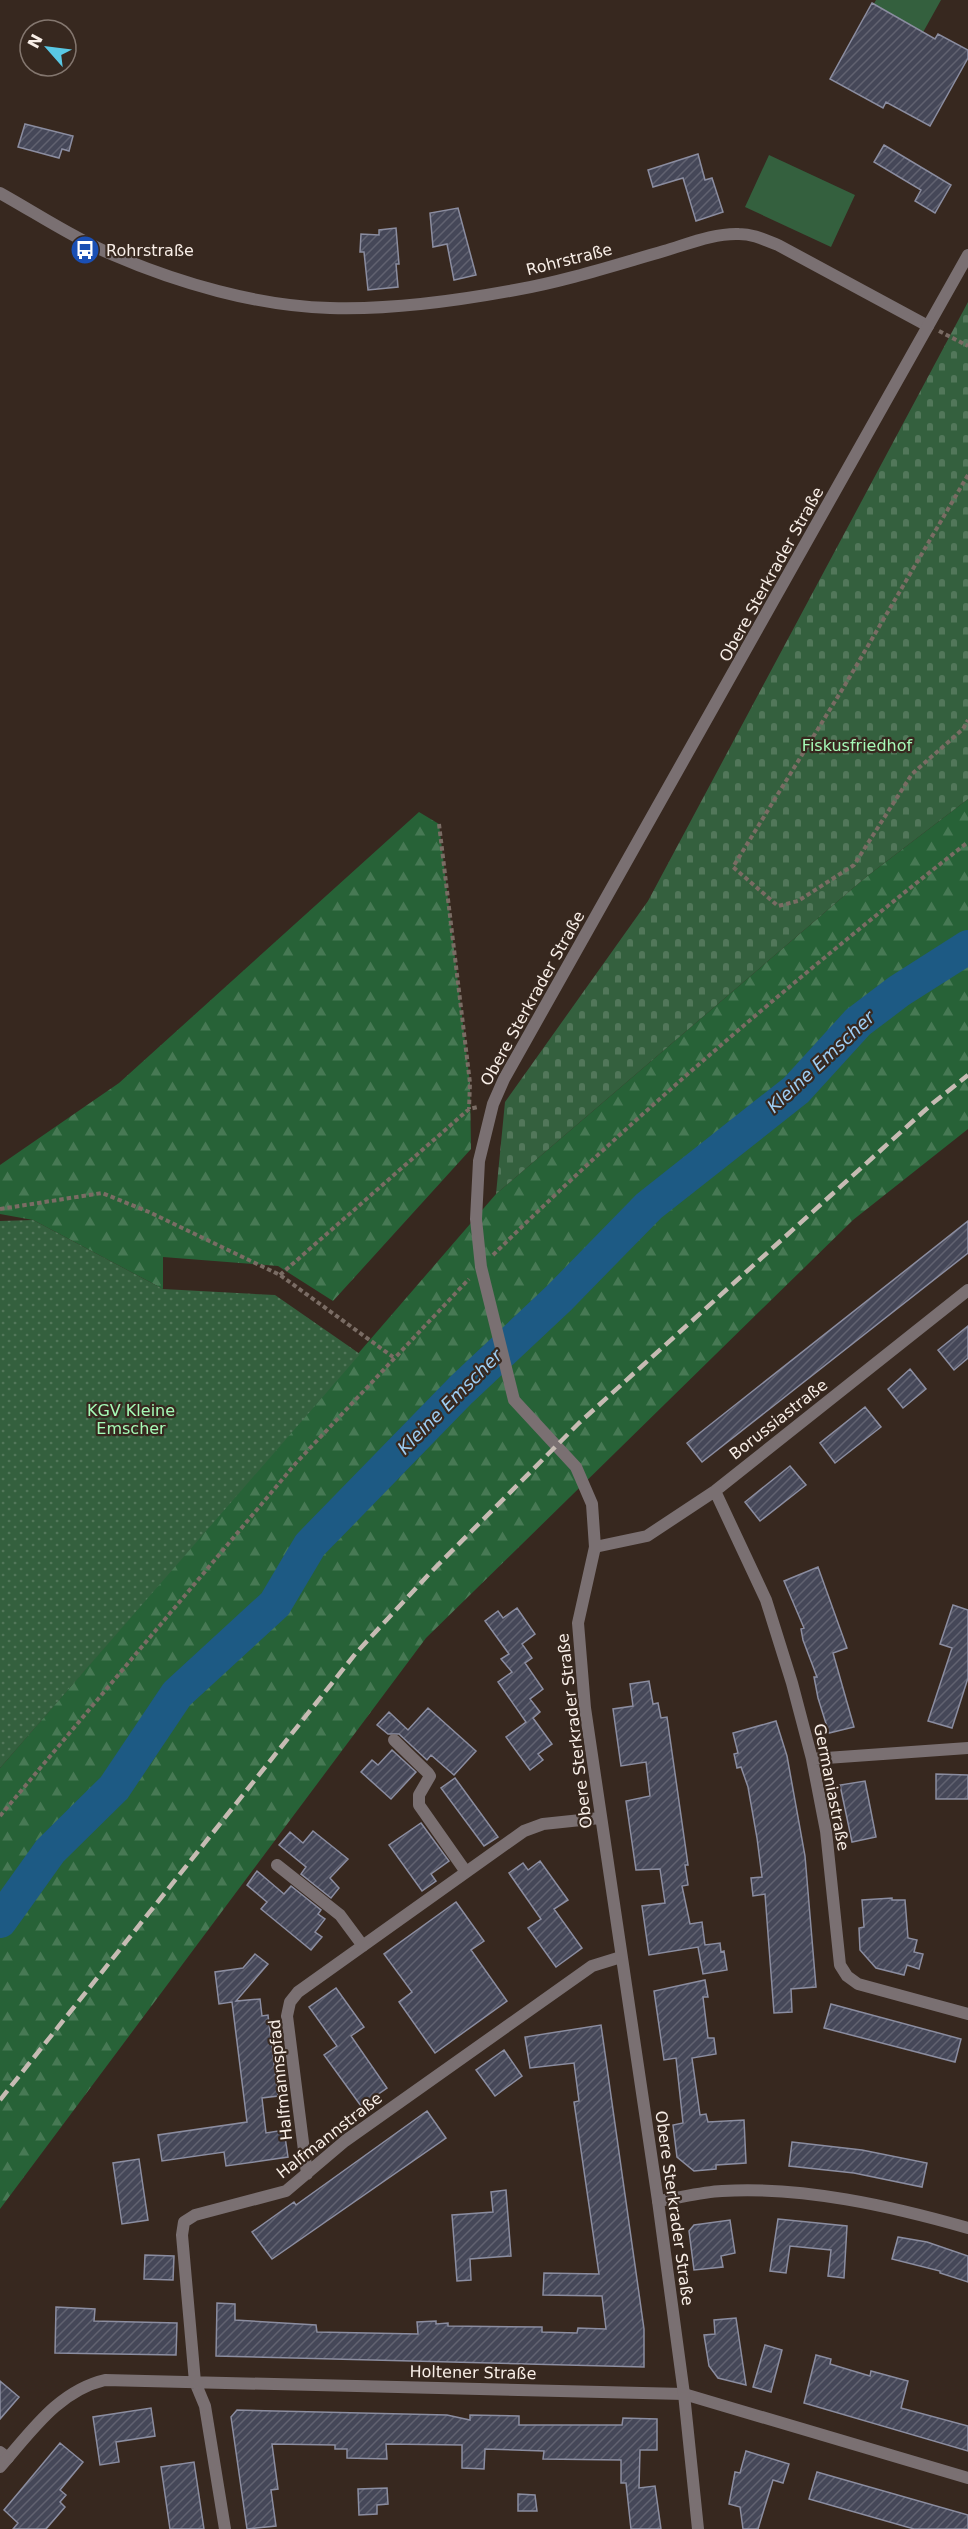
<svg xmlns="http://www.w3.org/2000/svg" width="968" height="2529" font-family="'DejaVu Sans',sans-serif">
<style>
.grass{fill:#34603e}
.forest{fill:url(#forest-firs)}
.cemetery{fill:url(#cemetery-stones)}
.garden{fill:url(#garden-dots)}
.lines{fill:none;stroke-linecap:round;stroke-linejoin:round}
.river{stroke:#1d5a84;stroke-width:34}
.building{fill:url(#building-hatch);stroke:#8b8da0;stroke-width:1.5}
.path{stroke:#7a6c64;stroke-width:4;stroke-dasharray:4.5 3;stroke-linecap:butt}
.service{stroke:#7a7072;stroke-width:12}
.minor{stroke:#7a7072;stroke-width:12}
.tertiary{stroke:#7a7072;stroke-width:12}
.rail{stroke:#c6bbb3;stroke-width:4.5;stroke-dasharray:12 6;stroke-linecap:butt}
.labels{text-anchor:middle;stroke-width:4.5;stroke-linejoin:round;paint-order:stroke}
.poi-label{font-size:16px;fill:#f8eee7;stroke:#37281f;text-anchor:start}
.street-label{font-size:16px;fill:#f8eee7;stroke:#37281f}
.park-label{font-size:16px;fill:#a6fab7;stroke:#37281f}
.water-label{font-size:18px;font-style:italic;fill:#9ecdf3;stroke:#37281f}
</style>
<defs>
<pattern id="forest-firs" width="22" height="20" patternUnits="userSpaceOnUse" patternTransform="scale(1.5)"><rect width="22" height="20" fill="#276237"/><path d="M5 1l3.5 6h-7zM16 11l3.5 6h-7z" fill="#477954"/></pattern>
<pattern id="cemetery-stones" width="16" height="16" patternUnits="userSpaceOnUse" patternTransform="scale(1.5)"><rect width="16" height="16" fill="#34603e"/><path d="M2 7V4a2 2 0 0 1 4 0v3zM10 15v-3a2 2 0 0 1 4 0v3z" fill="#52775a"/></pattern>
<pattern id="garden-dots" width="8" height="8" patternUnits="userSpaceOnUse" patternTransform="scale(1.5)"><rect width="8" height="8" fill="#34603e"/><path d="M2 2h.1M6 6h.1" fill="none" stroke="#52775a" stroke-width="1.8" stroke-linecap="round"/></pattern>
<pattern id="building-hatch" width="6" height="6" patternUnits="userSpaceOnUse" patternTransform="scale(1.5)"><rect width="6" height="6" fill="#454758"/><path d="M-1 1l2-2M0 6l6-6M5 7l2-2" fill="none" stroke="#616270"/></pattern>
</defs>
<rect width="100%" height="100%" fill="#37281f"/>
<!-- grass -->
<path class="grass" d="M 876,0 L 941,0 L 882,106 L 832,78 Z
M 769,155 L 855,195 L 831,247 L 745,207 Z"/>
<!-- forest -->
<path class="forest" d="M 968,799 L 968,1129 L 853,1220 L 426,1638 L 0,2209 L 0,1768 L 496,1194 L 866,877 Z
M 419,812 L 439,824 L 470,1083 L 471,1149 L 333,1301 L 278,1266 L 163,1257 L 163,1289 L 33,1220 L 0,1214 L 0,1165 L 119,1083 Z"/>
<!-- cemetery -->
<path class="cemetery" d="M 968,302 L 968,799 L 866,877 L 496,1194 L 505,1102 L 648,901 Z"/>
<!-- garden -->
<path class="garden" d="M 33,1220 L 163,1289 L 275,1295 L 360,1354 L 0,1768 L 0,1221 Z"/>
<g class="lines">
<!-- river -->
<path class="river" d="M 0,1921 L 50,1851 L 114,1788 L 177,1694 L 275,1604 L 310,1545 L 461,1390 L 559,1298 L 649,1206 L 796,1090 L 858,1022 L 899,991 L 968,947"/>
</g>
<!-- building -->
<path class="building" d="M 872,3 L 935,39 L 938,34 L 968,50 L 968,58 L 930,126 L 886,102 L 883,108 L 830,79 Z
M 25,124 L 73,136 L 69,151 L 62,149 L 59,158 L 18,147 Z
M 884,145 L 951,185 L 935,213 L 915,201 L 921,190 L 874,162 Z
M 698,154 L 705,180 L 712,178 L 723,212 L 696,221 L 683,178 L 653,187 L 648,170 Z
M 458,208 L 476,275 L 454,280 L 447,244 L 433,247 L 430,213 Z
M 396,228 L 399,264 L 396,264 L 398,287 L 368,290 L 364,252 L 360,252 L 361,234 L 379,235 L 379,230 Z
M 968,1221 L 968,1253 L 702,1462 L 687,1443 Z
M 968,1326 L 968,1358 L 954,1370 L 938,1350 Z
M 910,1369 L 926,1389 L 903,1408 L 888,1389 Z
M 865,1407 L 881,1427 L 835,1463 L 820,1443 Z
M 790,1466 L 806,1485 L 760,1521 L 745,1502 Z
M 818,1567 L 847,1648 L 833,1653 L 854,1727 L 829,1733 L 818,1698 L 814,1677 L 817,1677 L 803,1640 L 801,1629 L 804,1628 L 784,1581 Z
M 953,1605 L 968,1610 L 968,1678 L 952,1728 L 928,1721 L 952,1648 L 940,1644 Z
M 517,1608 L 535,1634 L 522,1644 L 532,1658 L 525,1663 L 543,1689 L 530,1699 L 540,1712 L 533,1718 L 552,1744 L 538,1754 L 543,1760 L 530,1770 L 506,1737 L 526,1722 L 498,1682 L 512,1672 L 501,1659 L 509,1654 L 485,1621 L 498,1611 L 503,1618 Z
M 649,1681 L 653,1704 L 658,1703 L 661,1718 L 667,1717 L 688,1865 L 685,1865 L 688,1885 L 682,1886 L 690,1924 L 702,1922 L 705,1945 L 720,1943 L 721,1952 L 724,1951 L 727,1970 L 703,1974 L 698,1947 L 649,1955 L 642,1906 L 665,1903 L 660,1869 L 636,1870 L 626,1801 L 650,1796 L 646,1762 L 621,1766 L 613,1709 L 633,1706 L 630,1684 Z
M 428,1708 L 476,1751 L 454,1775 L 431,1755 L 427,1760 L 399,1734 L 388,1734 L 377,1725 L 389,1712 L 408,1730 Z
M 776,1721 L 787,1756 L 805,1856 L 816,1987 L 791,1989 L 792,2012 L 774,2013 L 765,1894 L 753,1896 L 751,1878 L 762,1877 L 757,1838 L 748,1787 L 741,1767 L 737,1768 L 734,1754 L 738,1753 L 733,1733 Z
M 392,1750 L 416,1772 L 391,1799 L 361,1772 L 372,1760 L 378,1765 Z
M 936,1774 L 968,1775 L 968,1799 L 936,1799 Z
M 455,1778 L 498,1837 L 484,1846 L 441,1788 Z
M 865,1781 L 876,1837 L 852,1842 L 840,1785 Z
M 421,1823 L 449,1861 L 431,1874 L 436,1881 L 422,1891 L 389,1845 Z
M 313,1831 L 348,1859 L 330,1878 L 339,1888 L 331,1898 L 301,1874 L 306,1867 L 279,1845 L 290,1832 L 303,1843 Z
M 540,1861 L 568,1900 L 554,1909 L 582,1948 L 556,1967 L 528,1928 L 541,1919 L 509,1873 L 523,1863 L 528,1870 Z
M 257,1871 L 284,1894 L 291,1886 L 321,1910 L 318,1914 L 325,1919 L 315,1932 L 322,1937 L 311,1950 L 261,1909 L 267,1902 L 247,1885 Z
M 892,1898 L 892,1900 L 905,1900 L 908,1938 L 917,1940 L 914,1952 L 923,1954 L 919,1969 L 907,1965 L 904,1975 L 876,1968 L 860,1950 L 859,1928 L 864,1927 L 862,1900 Z
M 456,1902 L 484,1941 L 471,1950 L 507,2001 L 435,2053 L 399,2002 L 412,1992 L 384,1954 Z
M 255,1954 L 268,1964 L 236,2001 L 260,1999 L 262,2016 L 268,2015 L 278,2096 L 262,2098 L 266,2133 L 284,2130 L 288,2157 L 226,2166 L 224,2152 L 162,2161 L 158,2135 L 247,2122 L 232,2002 L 219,2004 L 215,1972 L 243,1968 Z
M 705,1980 L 708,1997 L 703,1997 L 708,2038 L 714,2038 L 716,2054 L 692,2058 L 700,2115 L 706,2114 L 708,2122 L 744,2120 L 746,2163 L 716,2165 L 716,2169 L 694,2171 L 677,2157 L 673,2125 L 683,2123 L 676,2058 L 664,2060 L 654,1991 Z
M 336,1988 L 364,2027 L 351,2036 L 387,2088 L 361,2106 L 324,2055 L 337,2046 L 309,2007 Z
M 831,2004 L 961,2039 L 955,2062 L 824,2028 Z
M 601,2025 L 644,2329 L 644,2367 L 216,2356 L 217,2303 L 235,2304 L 235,2320 L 316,2325 L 317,2332 L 418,2334 L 417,2322 L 436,2321 L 436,2324 L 448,2323 L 448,2326 L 542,2327 L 542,2332 L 577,2333 L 578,2328 L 606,2329 L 602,2296 L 543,2295 L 544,2273 L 599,2274 L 574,2102 L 579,2101 L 574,2063 L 530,2068 L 525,2037 Z
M 504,2050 L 522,2076 L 495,2096 L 476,2070 Z
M 427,2111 L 446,2138 L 272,2259 L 252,2232 L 294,2202 L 296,2205 Z
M 792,2142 L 862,2150 L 927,2163 L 922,2187 L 854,2173 L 789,2166 Z
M 139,2159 L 148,2220 L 122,2224 L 113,2163 Z
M 506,2190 L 511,2256 L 470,2259 L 471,2280 L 457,2281 L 452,2215 L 493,2212 L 491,2192 Z
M 778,2219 L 847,2226 L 844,2278 L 828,2276 L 831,2250 L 790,2246 L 786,2273 L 770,2271 Z
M 730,2220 L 735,2253 L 721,2256 L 723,2267 L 694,2270 L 689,2231 L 694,2225 Z
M 898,2237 L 927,2242 L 968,2256 L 968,2282 L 940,2273 L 940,2271 L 892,2259 Z
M 145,2255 L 174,2256 L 173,2280 L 144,2279 Z
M 56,2307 L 95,2309 L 94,2321 L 177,2323 L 176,2355 L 55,2353 Z
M 736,2318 L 746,2385 L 718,2378 L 709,2366 L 704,2335 L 715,2334 L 714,2320 Z
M 765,2345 L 782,2350 L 771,2392 L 753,2387 Z
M 816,2355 L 831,2359 L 830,2364 L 870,2376 L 871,2371 L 908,2381 L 901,2408 L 968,2426 L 968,2451 L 804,2403 Z
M 0,2381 L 19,2397 L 0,2419 Z
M 151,2408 L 155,2436 L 116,2442 L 119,2462 L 100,2465 L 93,2417 Z
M 237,2410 L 447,2415 L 470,2420 L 470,2415 L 519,2416 L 519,2425 L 622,2425 L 623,2418 L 657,2419 L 657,2450 L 640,2450 L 639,2488 L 655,2486 L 661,2529 L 631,2529 L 626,2483 L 621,2483 L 621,2460 L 543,2459 L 544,2451 L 485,2449 L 484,2469 L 462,2468 L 462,2445 L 386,2444 L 387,2459 L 347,2458 L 347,2449 L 335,2449 L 335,2445 L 272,2444 L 278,2489 L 271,2490 L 276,2526 L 247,2529 L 231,2417 Z
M 60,2443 L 83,2462 L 60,2490 L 66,2495 L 60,2502 L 65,2507 L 46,2529 L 13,2529 L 18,2523 L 4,2510 Z
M 746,2451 L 789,2464 L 783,2483 L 773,2480 L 758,2529 L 743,2529 L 740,2507 L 729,2504 L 735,2472 L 740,2473 Z
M 194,2462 L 204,2529 L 170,2529 L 161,2467 Z
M 817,2472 L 968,2515 L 968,2529 L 914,2529 L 809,2499 Z
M 387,2488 L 388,2504 L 377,2505 L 377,2514 L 359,2515 L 358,2489 Z
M 518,2494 L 535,2495 L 537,2511 L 518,2511 Z"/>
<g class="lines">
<!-- path -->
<path class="path" d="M 939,331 L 968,346
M 968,475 L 845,685 L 733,867 L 778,906 L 798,901 L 854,865 L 912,774 L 963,729 L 968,720
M 439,824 L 470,1083 L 469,1109
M 0,1209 L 102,1193 L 149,1212 L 280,1275 L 393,1357
M 493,1255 C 643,1107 803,972 968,842
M 280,1275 L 469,1109 L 478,1107
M 0,1816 L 296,1463 L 469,1279"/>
<!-- service -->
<path class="service" d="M 0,2452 L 8,2458"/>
<!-- minor -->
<path class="minor" d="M 0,193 C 36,213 73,238 111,254 C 178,283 257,306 330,308 C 391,310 456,301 515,290 C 566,281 615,265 664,251 C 688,244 714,233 739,234 C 753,234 765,240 778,245 L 928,326
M 715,1491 L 766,1600 L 792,1683 L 812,1759 L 826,1831 L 840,1965 L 847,1976 L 858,1984 L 968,2014
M 595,1547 L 647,1536 L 715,1491 L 968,1290
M 394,1740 L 428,1773 L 430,1776 L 419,1795 L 419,1805 L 466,1872
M 812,1759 L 968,1748
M 277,1865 L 340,1915 L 363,1946
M 307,2174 L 287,2016 L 290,2002 L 298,1992 L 524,1831 L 543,1824 L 600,1818
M 658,2201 C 679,2198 701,2192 722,2191 C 802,2186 891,2206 968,2228
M 0,2467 C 31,2432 58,2391 105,2380 L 684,2394 L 968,2478
M 225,2529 L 205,2406 L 195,2382 L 182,2235 L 184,2222 L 195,2215 L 286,2191 L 345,2141 L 592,1966 L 621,1957"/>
<!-- tertiary -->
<path class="tertiary" d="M 698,2529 L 684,2394 L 658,2201 L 585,1708 L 578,1623 L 595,1547 L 592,1504 L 576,1467 L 514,1400 L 481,1267 L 476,1219 L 479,1161 L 493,1104 L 504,1079 L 968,255"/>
<!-- rail -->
<path class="rail" d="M 0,2100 L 356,1653 L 431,1572 L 579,1423 L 933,1103 L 968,1075"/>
</g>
<!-- icons -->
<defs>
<g id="bus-disc" transform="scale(1.5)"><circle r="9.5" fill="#1a4fb4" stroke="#37281f"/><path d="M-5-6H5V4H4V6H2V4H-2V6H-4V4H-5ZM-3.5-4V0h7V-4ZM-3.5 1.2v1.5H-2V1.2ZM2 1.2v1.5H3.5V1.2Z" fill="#fff"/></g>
</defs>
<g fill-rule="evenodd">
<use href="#bus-disc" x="85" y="250"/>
</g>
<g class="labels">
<!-- poi labels -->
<g class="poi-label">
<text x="106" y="256">Rohrstraße</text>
</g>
<!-- street labels -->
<g class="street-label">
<text transform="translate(569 259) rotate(-14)" y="6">Rohrstraße</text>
<text transform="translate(771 574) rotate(-61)" y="6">Obere Sterkrader Straße</text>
<text transform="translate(532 998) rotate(-61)" y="6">Obere Sterkrader Straße</text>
<text transform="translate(778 1419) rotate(-38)" y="6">Borussiastraße</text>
<text transform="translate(574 1731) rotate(-97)" y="6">Obere Sterkrader Straße</text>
<text transform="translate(832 1787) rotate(79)" y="6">Germaniastraße</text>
<text transform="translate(280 2080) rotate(-96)" y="6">Halfmannspfad</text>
<text transform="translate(329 2135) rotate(-38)" y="6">Halfmannstraße</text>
<text transform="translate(675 2208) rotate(82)" y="6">Obere Sterkrader Straße</text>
<text transform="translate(473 2372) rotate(1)" y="6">Holtener Straße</text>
</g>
<!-- park labels -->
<g class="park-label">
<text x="857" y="751">Fiskusfriedhof</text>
<text x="131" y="1416">KGV Kleine<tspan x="131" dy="18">Emscher</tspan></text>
</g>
<!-- water labels -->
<g class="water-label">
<text transform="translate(821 1062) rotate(-43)" y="6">Kleine Emscher</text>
<text transform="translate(450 1402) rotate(-45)" y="6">Kleine Emscher</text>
</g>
</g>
<!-- north arrow -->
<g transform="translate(48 48) rotate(298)"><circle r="28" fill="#37281f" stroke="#84776f" stroke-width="1.5"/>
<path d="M0-4.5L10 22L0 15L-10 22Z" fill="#59c8e4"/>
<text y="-9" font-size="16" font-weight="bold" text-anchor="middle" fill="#f8eee7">N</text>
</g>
</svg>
